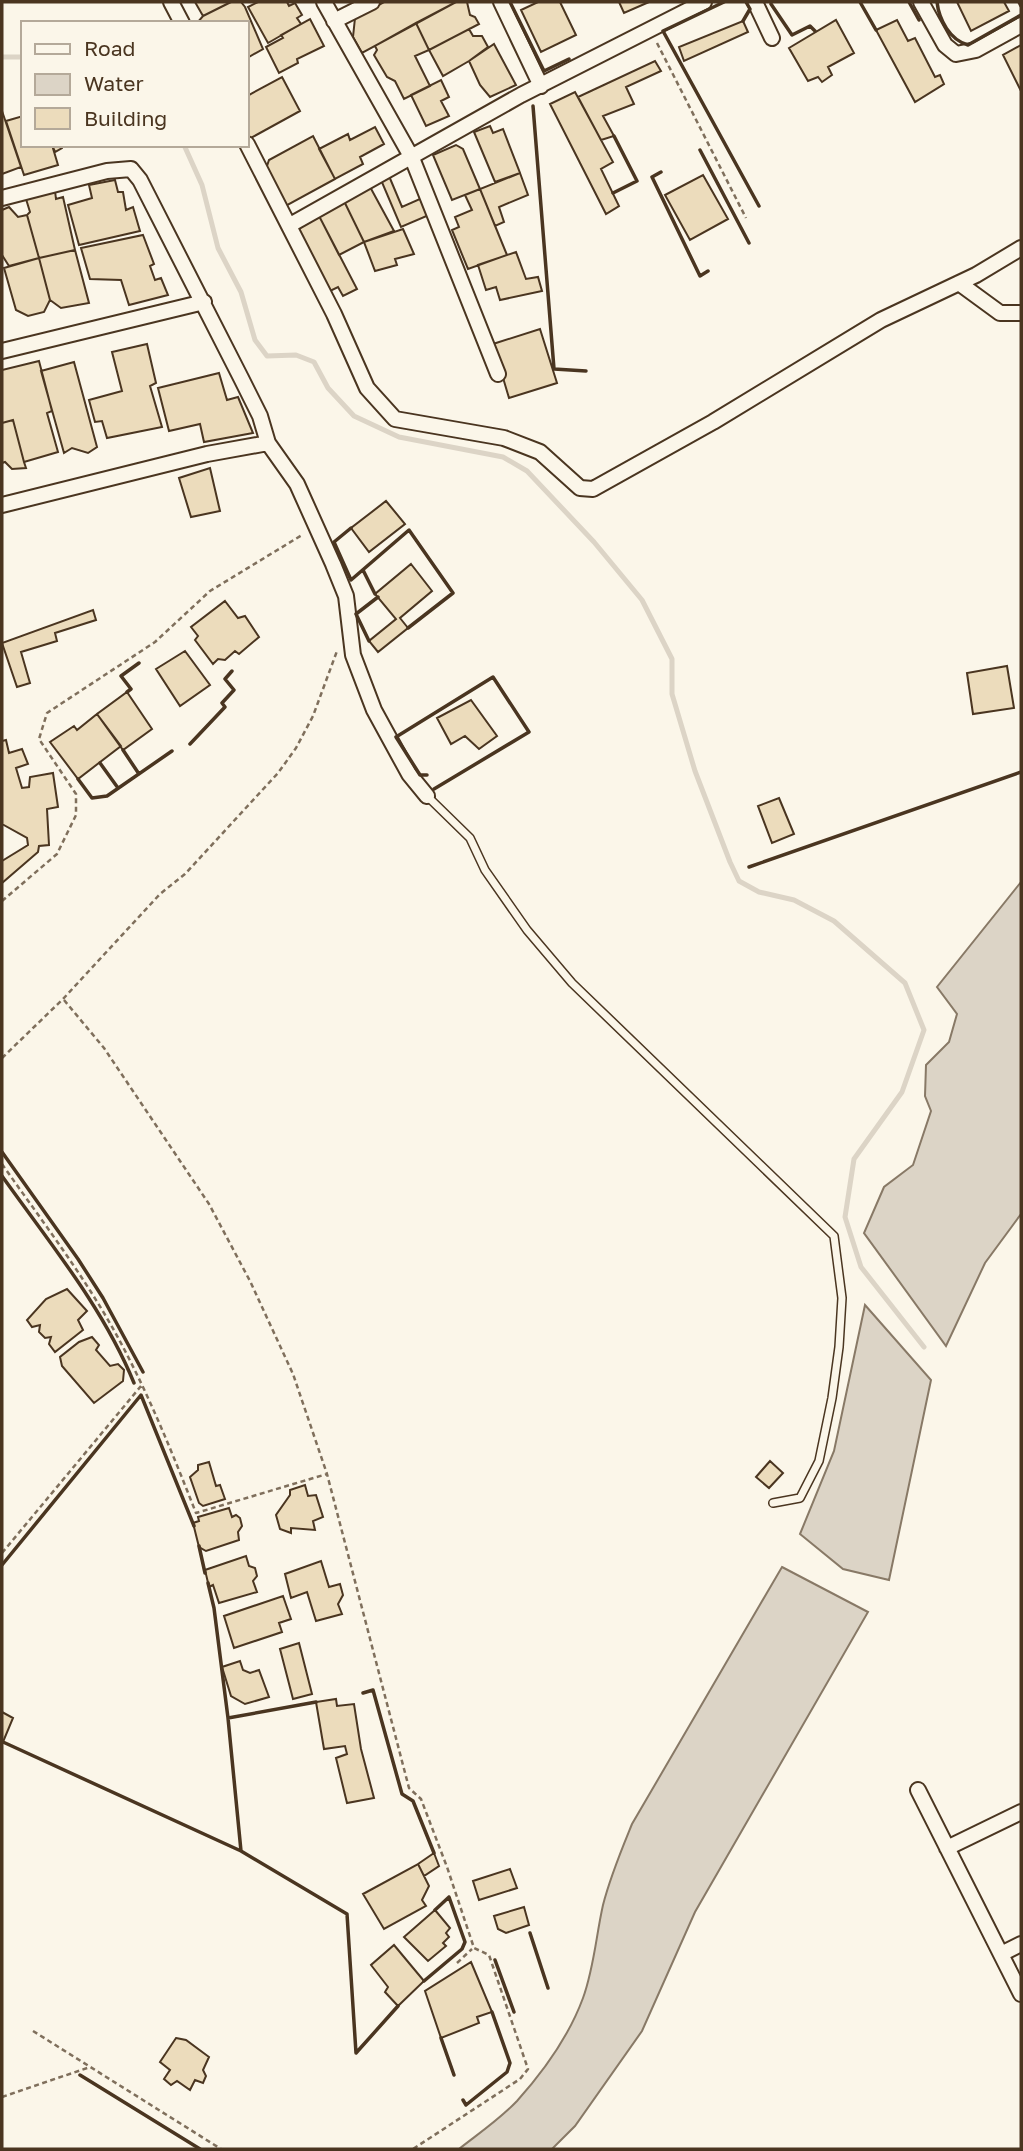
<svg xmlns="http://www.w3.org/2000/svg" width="1023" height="2151" font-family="'Golos Text',sans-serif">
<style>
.water{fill:#dcd4c6;stroke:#887966;stroke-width:2}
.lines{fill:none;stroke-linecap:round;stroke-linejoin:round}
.stream{stroke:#dcd4c6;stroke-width:5}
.building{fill:#ecdcbc;stroke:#4a3520;stroke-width:2}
.lane-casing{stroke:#4a3520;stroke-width:10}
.street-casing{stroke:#4a3520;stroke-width:18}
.path{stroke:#7f6f5c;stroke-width:2.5;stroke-dasharray:5 3.5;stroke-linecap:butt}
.lane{stroke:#fbf6e9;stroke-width:7}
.street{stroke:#fbf6e9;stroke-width:14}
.wall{stroke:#4a3520;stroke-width:3.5}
</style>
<rect width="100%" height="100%" fill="#fbf6e9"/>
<!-- water -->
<path class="water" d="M 1021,882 L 1021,1214 L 985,1263 L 946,1346 L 864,1233 L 884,1187 L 913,1165 L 931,1111 L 925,1096 L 926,1065 L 949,1042 L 957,1014 L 937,987 Z
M 865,1305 L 931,1380 L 889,1580 L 843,1569 L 800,1534 L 834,1451 Z
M 782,1567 L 868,1612 L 695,1912 L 642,2031 L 575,2126 L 552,2149 L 459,2149 C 478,2134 500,2119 517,2101 C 543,2072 569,2036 583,1998 C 594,1968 596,1936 603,1905 C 610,1877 621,1851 632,1824 Z"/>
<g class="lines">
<!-- stream -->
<path class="stream" d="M 2,57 L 23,57
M 184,145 L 202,185 L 218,248 L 241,292 L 255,340 L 267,356 L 296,355 L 314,362 L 328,388 L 354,416 L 399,437 L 503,457 L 527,471 L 594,542 L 642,600 L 672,659 L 672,694 L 695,771 L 730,862 L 739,881 L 759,892 L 794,900 L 834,921 L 905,983 L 924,1030 L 902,1092 L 854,1159 L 845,1217 L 861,1267 L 924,1347"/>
</g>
<!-- building -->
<path class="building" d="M 195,2 L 231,2 L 203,16 Z
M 231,2 L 241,2 L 245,7 L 263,49 L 247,58 L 247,23 L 197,23 L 203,16 Z
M 258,2 L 287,2 L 289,6 L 295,3 L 302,15 L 297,18 L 301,24 L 268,43 L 248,7 Z
M 384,2 L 456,2 L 362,53 L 353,37 L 355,18 Z
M 456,2 L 467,2 L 470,15 L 475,17 L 479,24 L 429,50 L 416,23 Z
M 538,2 L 560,2 L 576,35 L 541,52 L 521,10 Z
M 619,2 L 649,2 L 624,13 Z
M 957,2 L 1004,2 L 1009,11 L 971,31 Z
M 310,19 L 324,46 L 297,59 L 298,63 L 279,73 L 266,47 L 283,38 L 281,35 Z
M 836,20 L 854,53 L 828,67 L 832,75 L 822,82 L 818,77 L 808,81 L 789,48 Z
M 897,20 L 908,41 L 915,38 L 935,77 L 940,75 L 944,84 L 915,102 L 876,30 Z
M 743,21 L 748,32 L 684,61 L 679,47 Z
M 416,23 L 429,50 L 415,56 L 430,86 L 404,99 L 395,81 L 387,77 L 374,55 L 377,50 L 375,46 Z
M 469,29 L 473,36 L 482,36 L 488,47 L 469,61 L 443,76 L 429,50 Z
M 494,44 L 516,85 L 490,97 L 480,85 L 469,61 Z
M 1021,45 L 1021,91 L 1003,55 Z
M 655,61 L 661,71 L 626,87 L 634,104 L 603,116 L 614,136 L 601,140 L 578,97 Z
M 282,77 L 300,111 L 249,139 L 247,135 L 249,120 L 247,96 Z
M 441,80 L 449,97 L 441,101 L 449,116 L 426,126 L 411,95 Z
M 575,92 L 613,162 L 601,169 L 619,206 L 606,214 L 550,104 Z
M 2,111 L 21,167 L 2,174 Z
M 23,116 L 23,145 L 52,145 L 58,165 L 24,175 L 6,121 Z
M 490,126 L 493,133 L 503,129 L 520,173 L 495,182 L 474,132 Z
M 375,127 L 384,144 L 360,157 L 363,164 L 335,179 L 319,149 L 348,134 L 350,140 Z
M 313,136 L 335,179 L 282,208 L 264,175 L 269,160 Z
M 52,145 L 63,145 L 62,148 L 55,152 Z
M 456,145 L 463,149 L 480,189 L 452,200 L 433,155 Z
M 520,173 L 528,195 L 499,207 L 504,222 L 495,226 L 480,189 Z
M 703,175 L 728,219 L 690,240 L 665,195 Z
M 389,176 L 402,207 L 422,198 L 429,215 L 401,227 L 381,180 Z
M 115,180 L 118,192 L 123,192 L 126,210 L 133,207 L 140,231 L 79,245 L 68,205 L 92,198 L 89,185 Z
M 369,185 L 394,231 L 364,242 L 343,199 Z
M 480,189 L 507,255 L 468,269 L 452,230 L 459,227 L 455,217 L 472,210 L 465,195 Z
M 55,191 L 56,199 L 63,197 L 75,250 L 39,258 L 27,215 L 30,212 L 26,199 Z
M 343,199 L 364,242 L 339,255 L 318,214 Z
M 9,207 L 18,217 L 27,215 L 39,258 L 9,266 L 2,255 L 2,210 Z
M 318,214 L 357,289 L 343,296 L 338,287 L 326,293 L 292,228 Z
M 403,229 L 414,254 L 395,259 L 397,265 L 375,271 L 364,242 Z
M 143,235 L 154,264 L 150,266 L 155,280 L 161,278 L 168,295 L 129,305 L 121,280 L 90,279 L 81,248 Z
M 75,250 L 89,303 L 61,308 L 50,300 L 39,258 Z
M 516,252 L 526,279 L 538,277 L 542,291 L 500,300 L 496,287 L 486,290 L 478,265 Z
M 39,258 L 50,300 L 44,312 L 28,316 L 16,310 L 4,268 Z
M 540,329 L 557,383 L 509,398 L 493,344 Z
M 147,344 L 156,383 L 150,386 L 162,427 L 107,438 L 102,421 L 95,422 L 89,400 L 122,391 L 112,352 Z
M 39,361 L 52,411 L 47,413 L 58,452 L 24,462 L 13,420 L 2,423 L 2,370 Z
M 74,362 L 97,447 L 88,453 L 72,448 L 64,453 L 41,371 Z
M 219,373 L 227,400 L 238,397 L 253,433 L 204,442 L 200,424 L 169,431 L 158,388 Z
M 13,420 L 24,462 L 26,468 L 12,469 L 5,462 L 2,463 L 2,423 Z
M 210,468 L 220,511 L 191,517 L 179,478 Z
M 386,501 L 405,524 L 369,552 L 351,528 Z
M 411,564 L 432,591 L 400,618 L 408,628 L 378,652 L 369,641 L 396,619 L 375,594 Z
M 225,601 L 238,618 L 245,616 L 259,637 L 239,654 L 235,651 L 225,660 L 218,659 L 213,664 L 195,640 L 198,636 L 191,627 Z
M 93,610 L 96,620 L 55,633 L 57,641 L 21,652 L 30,683 L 17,687 L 2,643 Z
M 185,651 L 210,685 L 180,706 L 156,669 Z
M 1007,666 L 1014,708 L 973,714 L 967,673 Z
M 127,692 L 152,729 L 123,750 L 97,714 Z
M 471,700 L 497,736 L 479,749 L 465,736 L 451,744 L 437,718 Z
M 97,714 L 121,746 L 78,779 L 50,742 L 74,726 L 77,730 Z
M 6,740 L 9,753 L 22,749 L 28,764 L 16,768 L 22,788 L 29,787 L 30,777 L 53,773 L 58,807 L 47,809 L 49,845 L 39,846 L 38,852 L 2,883 L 2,861 L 28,845 L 27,838 L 2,824 L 2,741 Z
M 779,798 L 794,834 L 772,843 L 758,806 Z
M 67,1289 L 87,1311 L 78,1320 L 83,1330 L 55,1352 L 49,1344 L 51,1337 L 45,1338 L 39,1332 L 40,1325 L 32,1327 L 27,1320 L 46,1299 Z
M 92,1337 L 99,1345 L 96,1350 L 110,1366 L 118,1364 L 124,1370 L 123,1381 L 94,1403 L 62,1366 L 60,1357 L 79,1342 Z
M 770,1461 L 783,1473 L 769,1488 L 756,1477 Z
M 209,1462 L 216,1486 L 220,1485 L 225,1499 L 203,1506 L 199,1503 L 190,1477 L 198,1470 L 198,1465 Z
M 305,1485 L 308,1496 L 316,1495 L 323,1517 L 313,1521 L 315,1530 L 291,1528 L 291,1533 L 280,1529 L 276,1515 L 290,1495 L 290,1490 Z
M 229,1508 L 232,1517 L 236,1515 L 240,1518 L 242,1526 L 238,1532 L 239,1540 L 206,1551 L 199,1547 L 193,1523 L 199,1521 L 198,1517 Z
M 246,1556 L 249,1566 L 255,1568 L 257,1576 L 253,1581 L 257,1592 L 219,1603 L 213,1585 L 209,1587 L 205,1570 Z
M 321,1561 L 329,1587 L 340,1584 L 343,1595 L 338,1604 L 342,1614 L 316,1621 L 307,1592 L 291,1598 L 285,1574 Z
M 283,1596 L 291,1619 L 279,1623 L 282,1632 L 234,1648 L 224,1616 Z
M 299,1643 L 312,1694 L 293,1699 L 280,1649 Z
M 240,1661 L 243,1670 L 250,1673 L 259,1670 L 269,1697 L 245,1704 L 231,1696 L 222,1667 Z
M 336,1699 L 337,1706 L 354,1704 L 361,1749 L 374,1798 L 347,1803 L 336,1758 L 347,1754 L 345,1746 L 324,1749 L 316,1702 Z
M 2,1712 L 13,1718 L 3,1742 L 2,1741 Z
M 434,1853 L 439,1866 L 424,1876 L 418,1864 Z
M 418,1864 L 429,1886 L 422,1900 L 426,1906 L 384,1929 L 363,1894 Z
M 510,1869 L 517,1888 L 479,1900 L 473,1881 Z
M 524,1907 L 529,1925 L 506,1933 L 498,1929 L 494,1916 Z
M 435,1910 L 450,1928 L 446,1933 L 449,1937 L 443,1943 L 446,1946 L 428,1961 L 404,1937 Z
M 394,1945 L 424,1981 L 398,2006 L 385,1992 L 388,1987 L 371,1965 Z
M 471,1962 L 492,2012 L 477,2017 L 479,2023 L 441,2038 L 425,1991 Z
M 176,2038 L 186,2040 L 209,2057 L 203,2070 L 206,2076 L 203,2083 L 195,2080 L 190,2090 L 177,2081 L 171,2085 L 164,2079 L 170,2070 L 160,2062 Z"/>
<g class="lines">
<!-- lane casing -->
<g class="lane-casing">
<path id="lane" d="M 427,796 L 470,838 L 485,870 L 527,930 L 572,983 L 834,1236 L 842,1298 L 839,1347 L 832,1398 L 819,1461 L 800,1498 L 773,1503"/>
</g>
<!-- street casing -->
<g class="street-casing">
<path id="street" d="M 171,2 L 182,23
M 324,2 L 412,158 L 498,374
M 501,2 L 541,86
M 755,2 L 772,38
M 921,2 L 945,45 L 956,54 L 976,50 L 1021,25
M 334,21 L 372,2
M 247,144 L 334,314 L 367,388 L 395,419 L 504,438 L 540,452 L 580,488 L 593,489 L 713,422 L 881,320 L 976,275 L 1021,248
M 2,198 L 107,171 L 131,169 L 140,180 L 241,378 L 260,416 L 268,443 L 207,454 L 2,505
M 290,225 L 521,95 L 704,2
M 959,283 L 1000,313 L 1021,313
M 2,351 L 204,302
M 268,443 L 297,484 L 333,564 L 346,596 L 353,655 L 374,710 L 409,774 L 427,796
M 918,1790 L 1021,1994
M 947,1848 L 1021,1812
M 1001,1954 L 1021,1944"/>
</g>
<!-- path -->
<path class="path" d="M 657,43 L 746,218
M 2,901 L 57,854 L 76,815 L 76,794 L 39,739 L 47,713 L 155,642 L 210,591 L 302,535
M 64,1000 L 104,1048 L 209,1204 L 250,1281 L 293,1374 L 327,1474
M 2,1058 L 63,999 L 160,894 L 185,874 L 278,773 L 296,748 L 313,716 L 337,651
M 2,1164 C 44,1224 89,1282 123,1347 C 151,1400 174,1457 196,1513 L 327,1474 L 409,1788 L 421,1799 L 447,1867 L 474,1948 L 489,1955 L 528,2069 L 520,2079 L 413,2149
M 2,1553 L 141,1386
M 457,1963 L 472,1949
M 33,2031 L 221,2149
M 2,2097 L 90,2067"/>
<!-- lane -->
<use href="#lane" class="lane"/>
<!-- street -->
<use href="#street" class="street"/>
<!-- wall -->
<path class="wall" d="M 510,2 L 544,71 L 569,59
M 724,2 L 663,31 L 759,206
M 860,2 L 876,30
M 909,2 L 919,20
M 937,2 C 939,20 950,40 968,45 L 1021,15
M 1019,2 L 1021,6
M 771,4 L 792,35 L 810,26 L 815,31
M 743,21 L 750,9 L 746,2
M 533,106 L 554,369 L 586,371
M 700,150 L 749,243
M 661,172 L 652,177 L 700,276 L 708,271
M 613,193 L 637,181 L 614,136
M 351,528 L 334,542 L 351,580 L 409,530 L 453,593 L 408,628
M 363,570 L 375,594
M 369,641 L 356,614 L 378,597
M 127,692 L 131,689 L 121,676 L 139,663
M 190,744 L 225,707 L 222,703 L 234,690 L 225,679 L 232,671
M 123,750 L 139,774
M 100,763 L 118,788
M 427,775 L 420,775 L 396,737 L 493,677 L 529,732 L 434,789
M 78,779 L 92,798 L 107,796 L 172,751
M 749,867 L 1021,772
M 2,1152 L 78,1259 L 103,1298 L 143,1372
M 2,1176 C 49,1242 103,1307 134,1383
M 199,1546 L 205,1573
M 2,1565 L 141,1395 L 194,1526
M 208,1583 L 214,1608 L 228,1718 L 241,1851
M 363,1693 L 373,1690 L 402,1794 L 413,1801 L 434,1853
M 228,1718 L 316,1702
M 3,1742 L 241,1851 L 347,1914 L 356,2053 L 398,2006
M 530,1933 L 548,1988
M 495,1960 L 514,2012
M 424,1981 L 462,1949 L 465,1942 L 449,1897 L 435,1910
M 441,2038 L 454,2075
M 80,2075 L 200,2149
M 463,2100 L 466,2105 L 507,2072 L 510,2063 L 492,2012"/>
</g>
<!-- border -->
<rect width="1023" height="2151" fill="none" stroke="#4a3520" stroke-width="7"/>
<!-- legend -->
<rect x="21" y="21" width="228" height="126" fill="#fbf6e9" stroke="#b4a999" stroke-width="2"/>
<rect x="35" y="44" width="35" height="10" fill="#fbf6e9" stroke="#b4a999" stroke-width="2"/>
<text x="84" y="56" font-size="21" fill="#4a3520">Road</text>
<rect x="35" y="74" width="35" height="21" fill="#dcd4c6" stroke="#b4a999" stroke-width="2"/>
<text x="84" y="91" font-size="21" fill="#4a3520">Water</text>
<rect x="35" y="108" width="35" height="21" fill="#ecdcbc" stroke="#b4a999" stroke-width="2"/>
<text x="84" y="126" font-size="21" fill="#4a3520">Building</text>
</svg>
